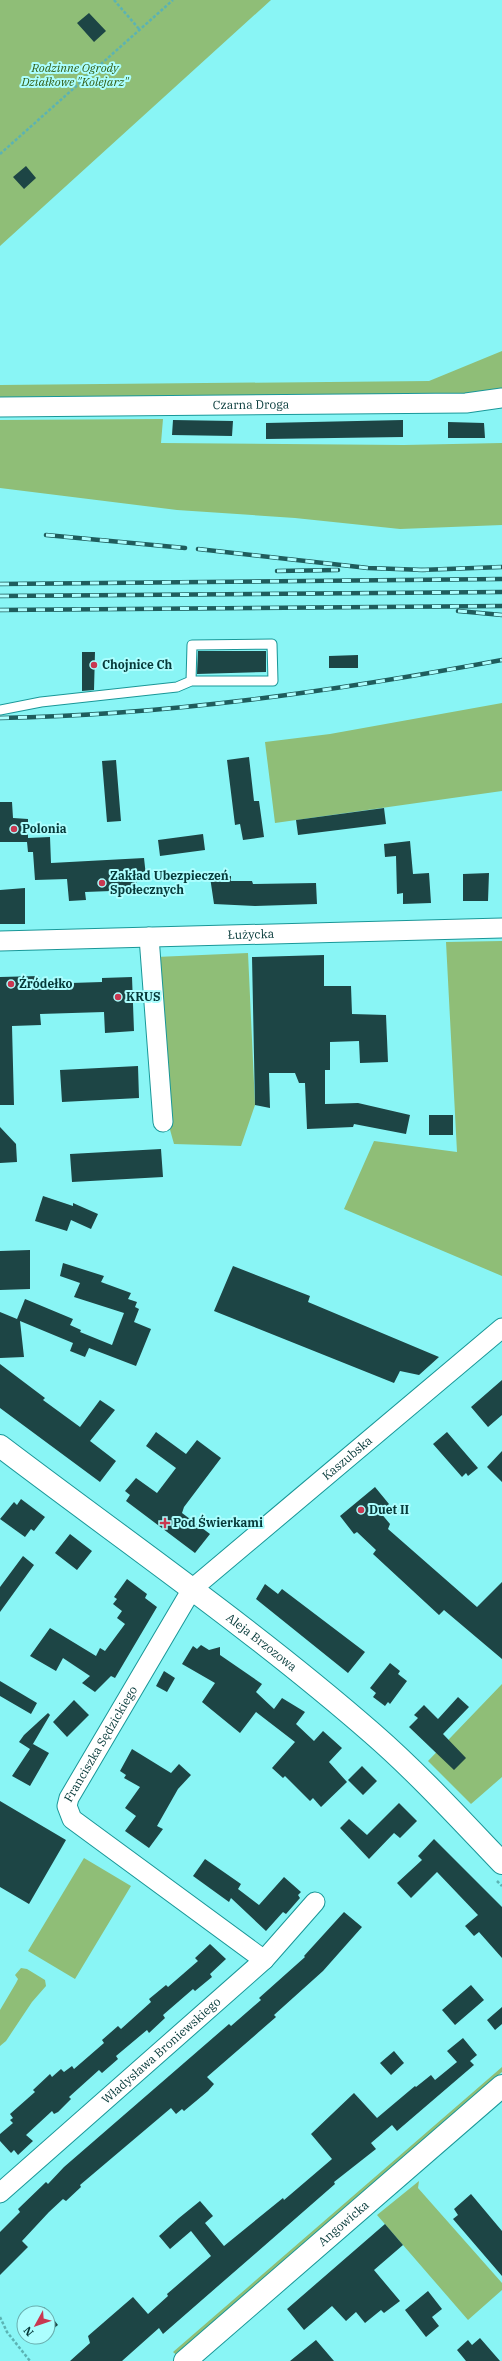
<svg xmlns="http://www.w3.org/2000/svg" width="502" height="2361" font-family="'IBM Plex Serif',serif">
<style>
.green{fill:#8fbe77}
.building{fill:#1d4545}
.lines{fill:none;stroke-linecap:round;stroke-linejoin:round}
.service-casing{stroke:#199798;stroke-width:11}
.minor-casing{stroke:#199798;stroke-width:21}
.tertiary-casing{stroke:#199798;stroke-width:24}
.path{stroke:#5bb3b3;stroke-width:2.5;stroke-dasharray:3 2;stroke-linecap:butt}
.service{stroke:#fff;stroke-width:9}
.minor{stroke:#fff;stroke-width:19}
.tertiary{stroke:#fff;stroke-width:22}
.rail-casing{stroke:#1f5d5d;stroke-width:4.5}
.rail{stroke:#acfefe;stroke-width:3;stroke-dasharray:9;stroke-linecap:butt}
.poi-dot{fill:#c93851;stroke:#acfefe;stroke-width:1.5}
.labels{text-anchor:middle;stroke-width:4;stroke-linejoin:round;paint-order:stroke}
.park-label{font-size:12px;font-style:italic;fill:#315d13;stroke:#acfefe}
.street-label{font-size:12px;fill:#063939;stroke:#acfefe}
.poi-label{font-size:12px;font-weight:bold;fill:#063939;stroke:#acfefe;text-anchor:start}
</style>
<rect width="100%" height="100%" fill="#89f5f5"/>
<!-- green -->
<path class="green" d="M 0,0 L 271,0 L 0,246 Z
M 502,351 L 502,389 L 478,394 L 0,397 L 0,385 L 429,381 Z
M 163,419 L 161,443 L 404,445 L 502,443 L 502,525 L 400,529 L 295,518 L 177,510 L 0,488 L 0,420 Z
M 502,703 L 502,791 L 275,823 L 265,742 L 330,734 Z
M 502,941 L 502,1276 L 344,1209 L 374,1141 L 457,1152 L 446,942 Z
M 248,953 L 255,1105 L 241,1146 L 174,1144 L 169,1126 L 156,957 Z
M 502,1684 L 502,1777 L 471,1804 L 428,1761 Z
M 84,1858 L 131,1886 L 75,1979 L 28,1951 Z
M 21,1968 L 27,1969 L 45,1980 L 46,1986 L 32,2002 L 6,2041 L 0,2046 L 0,2010 L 16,1983 L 18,1979 L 15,1975 Z
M 502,2067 L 502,2072 L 180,2358 L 173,2352 Z
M 419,2181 L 418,2188 L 502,2283 L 502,2290 L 468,2320 L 377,2215 Z"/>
<!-- building -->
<path class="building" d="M 89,13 L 106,31 L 94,42 L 77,23 Z
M 26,166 L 36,178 L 24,189 L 13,177 Z
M 173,420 L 233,421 L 232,436 L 172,435 Z
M 403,420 L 403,437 L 266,439 L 266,423 Z
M 448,422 L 484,423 L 485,438 L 448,438 Z
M 198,651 L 266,651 L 266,672 L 197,674 Z
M 82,652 L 95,652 L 94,690 L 82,691 Z
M 358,655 L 358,668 L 329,668 L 329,656 Z
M 249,757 L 254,801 L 259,801 L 264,837 L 243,840 L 240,824 L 235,825 L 227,760 Z
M 116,760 L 121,821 L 107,822 L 102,761 Z
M 0,802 L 12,802 L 13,818 L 28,819 L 28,838 L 50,837 L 51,863 L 144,858 L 146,876 L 136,876 L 137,890 L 85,892 L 86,900 L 69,901 L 67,879 L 35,880 L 33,852 L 28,852 L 27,842 L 0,842 Z
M 384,808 L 386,824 L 298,835 L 296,820 Z
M 203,834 L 205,850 L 160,856 L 158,840 Z
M 410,841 L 413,874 L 429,873 L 431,903 L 403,904 L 403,893 L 397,894 L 396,856 L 385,857 L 384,844 Z
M 489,873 L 488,901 L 463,901 L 463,874 Z
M 231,876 L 231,881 L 252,881 L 253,884 L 316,883 L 317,904 L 255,906 L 214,904 L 210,877 Z
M 25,888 L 25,924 L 0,924 L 0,890 Z
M 324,955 L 324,986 L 351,986 L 352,1014 L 386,1015 L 388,1062 L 360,1063 L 359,1041 L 330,1042 L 330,1070 L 325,1070 L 325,1104 L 358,1103 L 410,1115 L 406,1134 L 354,1124 L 353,1127 L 307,1129 L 305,1083 L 299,1083 L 295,1073 L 269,1073 L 270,1108 L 255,1105 L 252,957 Z
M 39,976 L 40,984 L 102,982 L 102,978 L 132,977 L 134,1031 L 105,1033 L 104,1012 L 40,1014 L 41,1025 L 12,1026 L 14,1105 L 0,1105 L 0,977 Z
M 138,1066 L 139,1098 L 62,1102 L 60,1070 Z
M 429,1115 L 453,1115 L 453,1135 L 429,1135 Z
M 0,1127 L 16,1144 L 17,1162 L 0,1163 Z
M 161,1149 L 163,1177 L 72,1182 L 70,1154 Z
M 43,1196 L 73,1206 L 73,1203 L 98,1214 L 91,1229 L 71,1220 L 67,1231 L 35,1221 Z
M 30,1250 L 30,1289 L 0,1290 L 0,1251 Z
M 63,1263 L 104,1276 L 101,1282 L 131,1293 L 128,1299 L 137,1302 L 135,1307 L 139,1309 L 134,1322 L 151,1329 L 136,1366 L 89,1348 L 85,1357 L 70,1351 L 73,1343 L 20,1321 L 24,1357 L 0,1358 L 0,1312 L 17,1319 L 25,1299 L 73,1319 L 70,1325 L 81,1330 L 80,1332 L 112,1345 L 124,1313 L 74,1297 L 80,1283 L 60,1276 Z
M 233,1266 L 310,1296 L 308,1302 L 439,1357 L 419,1375 L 400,1371 L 394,1383 L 214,1311 Z
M 0,1364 L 45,1398 L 43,1400 L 80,1427 L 100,1400 L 115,1410 L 90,1441 L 116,1461 L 100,1482 L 0,1408 Z
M 502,1380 L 502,1415 L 488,1427 L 471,1407 Z
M 156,1432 L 186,1454 L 197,1440 L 221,1458 L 184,1507 L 182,1513 L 210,1534 L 195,1553 L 126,1501 L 130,1495 L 125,1491 L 136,1478 L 157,1493 L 176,1468 L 146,1446 Z
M 447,1432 L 478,1468 L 468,1476 L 466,1473 L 462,1477 L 433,1444 Z
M 502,1451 L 502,1482 L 487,1467 Z
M 375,1487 L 389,1504 L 380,1512 L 390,1524 L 388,1529 L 477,1607 L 502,1582 L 502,1659 L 444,1610 L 439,1615 L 373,1554 L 376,1550 L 357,1532 L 354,1534 L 340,1516 Z
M 21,1499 L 45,1517 L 34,1531 L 31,1529 L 25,1537 L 0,1519 L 14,1502 L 17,1505 Z
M 70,1534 L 92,1551 L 77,1570 L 55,1553 Z
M 23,1556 L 34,1565 L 0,1612 L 0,1587 Z
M 127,1579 L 147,1594 L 145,1598 L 157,1607 L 115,1678 L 111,1676 L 95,1692 L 82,1683 L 90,1676 L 63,1658 L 56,1671 L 30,1656 L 50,1628 L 96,1656 L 100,1648 L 105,1651 L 125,1624 L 117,1618 L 122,1611 L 113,1604 L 117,1599 L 114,1597 Z
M 265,1584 L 278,1594 L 282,1589 L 365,1652 L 348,1673 L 256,1599 Z
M 201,1645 L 209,1650 L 220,1647 L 220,1655 L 262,1684 L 256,1692 L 274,1709 L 282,1698 L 305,1712 L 296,1724 L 314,1741 L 323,1731 L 342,1748 L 329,1762 L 347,1782 L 321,1807 L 313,1798 L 310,1801 L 285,1776 L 283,1778 L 272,1768 L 295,1742 L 256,1712 L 240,1733 L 202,1702 L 215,1683 L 182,1664 L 193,1646 L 197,1649 Z
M 390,1663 L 400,1671 L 398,1674 L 407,1681 L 390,1704 L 388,1702 L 385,1706 L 373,1697 L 376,1693 L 370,1688 Z
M 164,1671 L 175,1678 L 167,1692 L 156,1686 Z
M 0,1681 L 37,1703 L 31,1714 L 0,1696 Z
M 458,1697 L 469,1707 L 443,1734 L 466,1758 L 454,1770 L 409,1727 L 418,1718 L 414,1715 L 424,1705 L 438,1719 Z
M 74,1700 L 89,1715 L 67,1737 L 53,1722 Z
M 48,1713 L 50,1715 L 30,1749 L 33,1744 L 49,1753 L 30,1786 L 12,1776 L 30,1749 L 19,1742 L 24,1735 Z
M 132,1749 L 171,1773 L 179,1764 L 191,1775 L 178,1789 L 157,1826 L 163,1829 L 149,1848 L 125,1831 L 136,1816 L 125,1808 L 140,1787 L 124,1778 L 126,1775 L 120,1771 Z
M 362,1766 L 377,1781 L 363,1795 L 348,1780 Z
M 0,1801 L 66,1840 L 29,1904 L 0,1887 Z
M 399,1803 L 417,1821 L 400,1838 L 394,1833 L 369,1859 L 340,1828 L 349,1819 L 367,1835 Z
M 434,1839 L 502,1907 L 502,1958 L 479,1932 L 474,1936 L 465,1926 L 478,1915 L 437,1872 L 411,1898 L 397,1883 L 422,1860 L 418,1856 Z
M 205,1859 L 241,1884 L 238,1889 L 259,1905 L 284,1877 L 301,1892 L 298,1895 L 300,1898 L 286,1914 L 283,1912 L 266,1931 L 231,1898 L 229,1902 L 193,1876 Z
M 344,1912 L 362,1927 L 323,1971 L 274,2015 L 276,2017 L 207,2077 L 214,2084 L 208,2091 L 184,2111 L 182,2109 L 176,2114 L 171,2108 L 80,2185 L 81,2187 L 66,2201 L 63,2199 L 49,2212 L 22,2241 L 28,2247 L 0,2275 L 0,2232 L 20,2212 L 18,2209 L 46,2182 L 48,2184 L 64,2167 L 229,2024 L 231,2026 L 261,2000 L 259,1998 L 305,1957 L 304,1956 Z
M 210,1944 L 226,1959 L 210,1974 L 212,1977 L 195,1991 L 193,1989 L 163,2015 L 165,2018 L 149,2033 L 147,2030 L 116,2056 L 118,2059 L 102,2073 L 99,2070 L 69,2097 L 71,2099 L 58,2112 L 54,2114 L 52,2111 L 26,2135 L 33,2141 L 18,2155 L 14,2150 L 11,2153 L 0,2141 L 0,2134 L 13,2123 L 10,2120 L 13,2118 L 10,2114 L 35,2092 L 33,2090 L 50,2074 L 52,2077 L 61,2069 L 64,2072 L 72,2066 L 74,2069 L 104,2043 L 102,2040 L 118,2026 L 121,2029 L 151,2002 L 149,1999 L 166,1985 L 168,1987 L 198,1961 L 195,1958 Z
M 471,1985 L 484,2000 L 455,2025 L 442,2010 Z
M 502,2007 L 502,2024 L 495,2030 L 487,2020 Z
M 463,2038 L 477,2055 L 470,2061 L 474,2065 L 397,2131 L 392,2125 L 371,2143 L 376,2149 L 334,2182 L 335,2184 L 163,2334 L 159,2328 L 122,2361 L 70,2361 L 90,2343 L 88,2336 L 133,2297 L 148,2314 L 168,2296 L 167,2294 L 211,2256 L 191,2231 L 170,2249 L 159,2236 L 179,2218 L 200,2201 L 213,2216 L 205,2223 L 224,2246 L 283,2198 L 284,2200 L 332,2159 L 311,2134 L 354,2093 L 377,2118 L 415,2086 L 416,2087 L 431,2075 L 435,2080 L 457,2062 L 447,2051 Z
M 394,2051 L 404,2063 L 391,2075 L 380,2063 Z
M 471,2194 L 502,2231 L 502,2276 L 453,2219 L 458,2215 L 454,2209 Z
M 385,2224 L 403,2245 L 374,2270 L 400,2301 L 384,2313 L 381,2310 L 365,2323 L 356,2312 L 346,2321 L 332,2306 L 304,2330 L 287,2309 Z
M 428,2291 L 442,2309 L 432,2317 L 439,2326 L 426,2337 L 405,2310 Z
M 44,2307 L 58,2325 L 48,2333 L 48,2313 L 37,2313 Z
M 480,2338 L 500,2361 L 466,2361 L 457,2350 L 468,2340 L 472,2345 Z
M 316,2340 L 334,2361 L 290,2361 Z"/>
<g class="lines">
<!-- service casing -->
<g class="service-casing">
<path id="service" d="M 0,710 L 41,702 L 177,687 L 191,681 L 273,681 L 272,644 L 192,645 L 191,681"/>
</g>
<!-- minor casing -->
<g class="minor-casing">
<g id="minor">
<path id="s1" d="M 0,407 L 466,403 L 502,398"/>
<path d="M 149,937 L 163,1122"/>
<path id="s2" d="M 0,941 L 502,928"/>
<path id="s3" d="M 264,1960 L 72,1819 L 67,1806 L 69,1798 L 192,1589 L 502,1328"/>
<path id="s4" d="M 0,2193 L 264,1960 L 315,1902"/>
</g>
</g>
<!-- tertiary casing -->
<g class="tertiary-casing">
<g id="tertiary">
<path id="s5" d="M 0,1446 C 125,1541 254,1630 372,1733 C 418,1773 460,1819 502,1863"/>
<path id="s6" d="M 185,2361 L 502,2086"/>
</g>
</g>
<!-- path -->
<path class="path" d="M 114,0 L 140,30
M 0,154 L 173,0
M 497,1881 L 502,1886
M 0,2317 L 7,2332 L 30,2361"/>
<!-- service -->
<use href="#service" class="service"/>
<!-- minor -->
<use href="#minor" class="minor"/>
<!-- tertiary -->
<use href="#tertiary" class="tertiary"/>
<!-- rail casing -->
<g class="rail-casing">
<path id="rail" d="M 46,535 L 185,548
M 198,549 L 368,568 L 425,570
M 420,570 L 502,567
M 277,571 L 338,570
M 0,584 L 502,579
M 0,596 L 502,592
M 0,610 L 502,606
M 458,611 L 502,615
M 0,718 C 169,715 336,691 502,660"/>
</g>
<!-- rail -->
<use href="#rail" class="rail"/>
</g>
<!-- markers -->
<g class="poi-dot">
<circle cx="94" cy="665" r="4"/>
<circle cx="14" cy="829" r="4"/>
<circle cx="102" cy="883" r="4"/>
<circle cx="11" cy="984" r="4"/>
<circle cx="118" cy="997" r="4"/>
<circle cx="361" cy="1510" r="4"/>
<path d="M163 1517h4v4h4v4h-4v4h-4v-4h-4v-4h4z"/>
</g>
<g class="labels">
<!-- park labels -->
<g class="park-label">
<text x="75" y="72">Rodzinne Ogrody<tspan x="75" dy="14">Działkowe "Kolejarz"</tspan></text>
</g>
<!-- street labels -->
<g class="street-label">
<text dy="4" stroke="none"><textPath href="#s1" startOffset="251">Czarna Droga</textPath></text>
<text dy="4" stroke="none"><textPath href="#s2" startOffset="251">Łużycka</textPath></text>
<text dy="4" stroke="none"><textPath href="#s3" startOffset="706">Kaszubska</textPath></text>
<text dy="4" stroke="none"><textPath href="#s5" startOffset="327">Aleja Brzozowa</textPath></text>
<text dy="4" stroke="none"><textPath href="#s3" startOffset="323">Franciszka Sędzickiego</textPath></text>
<text dy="4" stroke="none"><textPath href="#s4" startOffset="215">Władysława Broniewskiego</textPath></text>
<text dy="4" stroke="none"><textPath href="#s6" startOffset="210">Angowicka</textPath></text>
</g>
<!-- poi labels -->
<g class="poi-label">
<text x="102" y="669">Chojnice Ch</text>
<text x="22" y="833">Polonia</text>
<text x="110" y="880">Zakład Ubezpieczeń<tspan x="110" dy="14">Społecznych</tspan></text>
<text x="19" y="988">Źródełko</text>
<text x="126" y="1001">KRUS</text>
<text x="369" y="1514">Duet II</text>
<text x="173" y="1527">Pod Świerkami</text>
</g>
</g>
<!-- north arrow -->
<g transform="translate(36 2325) rotate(230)"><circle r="19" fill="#acfefe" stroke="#6aafaf"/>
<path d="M0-3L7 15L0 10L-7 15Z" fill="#c93851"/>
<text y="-6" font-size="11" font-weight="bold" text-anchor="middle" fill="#063939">N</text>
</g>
</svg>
